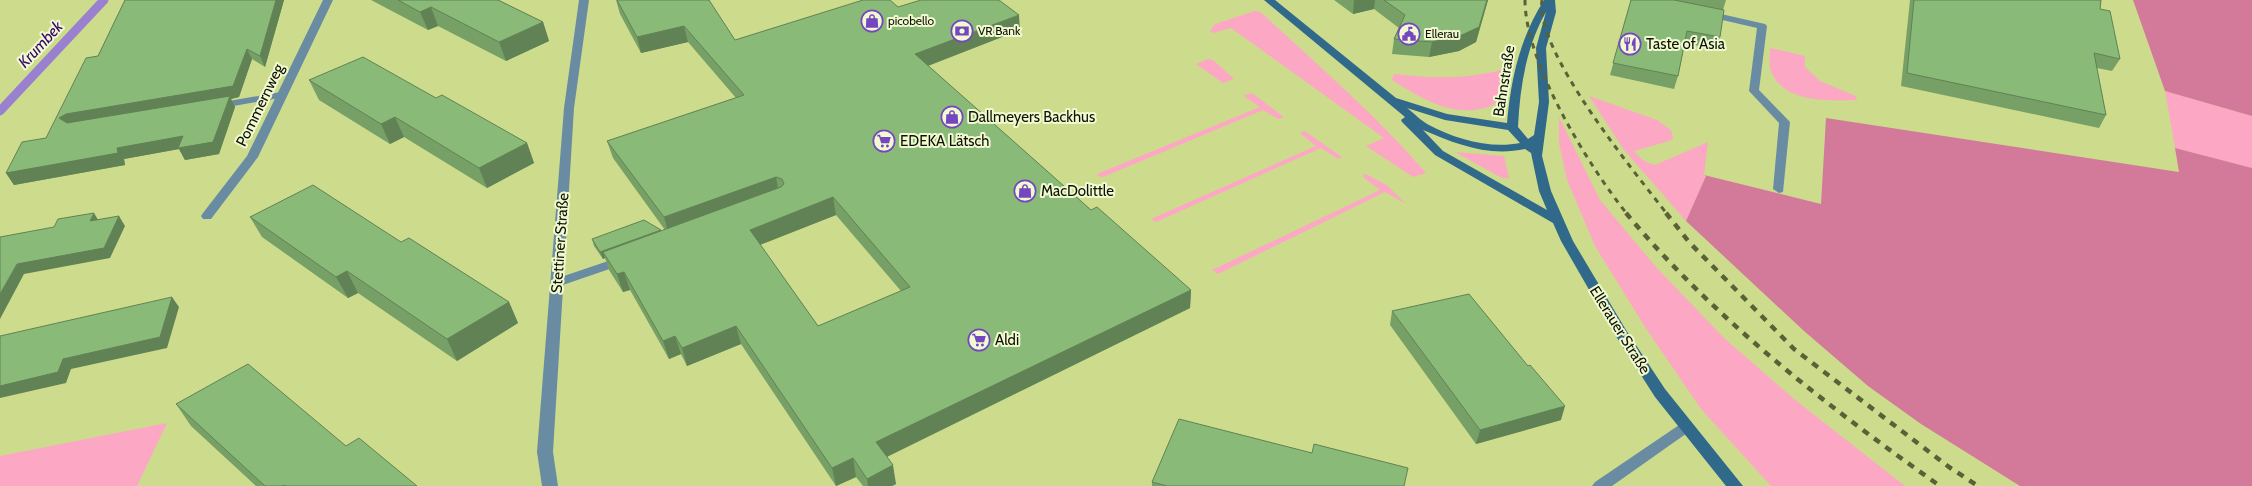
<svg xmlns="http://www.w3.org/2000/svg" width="2252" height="486" font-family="Cabin,sans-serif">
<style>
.green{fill:#fca7c4}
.forest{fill:#d37a9b}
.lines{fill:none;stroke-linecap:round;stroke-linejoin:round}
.stream{stroke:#9981cf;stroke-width:9}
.lane{fill:#698ca3;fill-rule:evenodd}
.street{fill:#698ca3;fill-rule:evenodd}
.secondary{fill:#31698a;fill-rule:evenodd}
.rail-far1{stroke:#586137;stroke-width:3;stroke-dasharray:5.5 5.5;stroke-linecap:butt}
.rail{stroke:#586137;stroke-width:4.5;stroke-dasharray:7 7;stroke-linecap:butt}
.wall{fill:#77a067;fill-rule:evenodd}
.shaded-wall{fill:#618254}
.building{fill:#8aba78;stroke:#618254;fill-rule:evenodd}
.labels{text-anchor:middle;stroke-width:4;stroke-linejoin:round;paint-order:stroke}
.far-poi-label{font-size:12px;fill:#0e1200;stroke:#f0f9d1;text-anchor:start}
.poi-label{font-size:15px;fill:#0e1200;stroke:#f0f9d1;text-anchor:start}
.street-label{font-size:15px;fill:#0e1200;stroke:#f0f9d1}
.water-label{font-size:16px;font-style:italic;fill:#350666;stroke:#f0f9d1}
</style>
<rect width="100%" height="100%" fill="#cddc8c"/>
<!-- green -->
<path class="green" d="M 1255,11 L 1260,12 L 1267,18 C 1321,68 1378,117 1426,173 L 1413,177 L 1366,146 L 1384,138 L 1231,28 L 1213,33 L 1210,31 L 1215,24 Z
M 1770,48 L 1805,56 L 1805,67 L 1820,81 L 1856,96 L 1857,100 C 1828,101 1780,103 1770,68 C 1769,62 1770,54 1770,48 Z
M 1208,59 L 1213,60 L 1234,79 L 1223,83 L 1196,64 Z
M 1509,68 L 1503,90 L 1494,105 C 1456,120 1424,100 1392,80 L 1394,74 C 1434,79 1471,79 1509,68 Z
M 2165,91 L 2252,116 L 2252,168 L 2175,148 Z
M 1252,93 L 1284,117 L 1278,119 L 1263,110 L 1103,177 L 1098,176 L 1097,174 L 1260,107 L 1245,97 L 1244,95 Z
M 1589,96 L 1657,120 L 1671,130 L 1673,139 L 1669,141 L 1634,151 C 1639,158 1646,163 1655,165 L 1708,142 L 1704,175 L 1706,176 L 1686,221 L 1624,150 Z
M 1559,117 L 1600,200 L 1656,267 L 1724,338 L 1794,399 L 1905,486 L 1771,486 L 1701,409 L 1645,327 L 1595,246 L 1567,180 L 1559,143 Z
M 1305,131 L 1342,157 L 1338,159 L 1321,148 L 1156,222 L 1151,219 L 1316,146 L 1300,133 Z
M 1455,152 L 1504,156 L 1509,178 L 1502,178 Z
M 1366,174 L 1388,186 L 1406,204 L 1385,192 L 1218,274 L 1212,270 L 1380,190 L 1364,178 L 1363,175 Z
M 167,423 L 137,486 L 0,486 L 0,456 Z"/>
<!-- forest -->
<path class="forest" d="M 2133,0 L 2252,0 L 2252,116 L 2165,91 Z
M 1826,118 L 2179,172 L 2175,148 L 2252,168 L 2252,486 L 2020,486 L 1921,424 L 1868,386 L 1804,331 L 1686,221 L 1706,176 L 1704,175 L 1821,204 Z"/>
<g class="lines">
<!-- stream -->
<path class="stream" d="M 0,111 L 104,0"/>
<!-- lane -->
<path class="lane" d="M 1708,11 L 1765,24 L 1767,26 L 1759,90 L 1790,122 L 1783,192 L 1779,193 L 1773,189 L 1779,123 L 1749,91 L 1757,28 L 1705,16 L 1705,12 Z
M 281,92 L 285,93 L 285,97 L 217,109 L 212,106 L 217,103 Z
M 623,256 L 627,257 L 629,260 L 627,263 L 557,287 L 551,283 L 552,280 Z"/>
<!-- street -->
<path class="street" d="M 323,0 L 333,0 L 258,157 L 211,219 L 203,219 L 201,216 L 203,213 L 247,156 Z
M 579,0 L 589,0 L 574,108 L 553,452 L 558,486 L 542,486 L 537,452 L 564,108 Z
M 1685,421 L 1690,423 L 1692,427 L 1690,431 L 1612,486 L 1592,486 L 1595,482 Z"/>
<!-- secondary -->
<path class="secondary" d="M 1264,0 L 1275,0 L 1396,98 L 1447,114 L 1507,123 C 1511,78 1520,38 1544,0 L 1555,0 L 1556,12 L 1546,48 L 1549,102 L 1542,156 L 1551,191 L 1573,241 L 1626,330 L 1665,389 L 1743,486 L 1726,486 L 1655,397 L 1614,333 L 1561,241 L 1553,223 L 1435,155 L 1402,122 L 1401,120 L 1405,117 ZM 1546,12 L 1536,48 L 1539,102 L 1534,135 L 1528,139 L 1518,127 C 1520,87 1526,47 1546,12 ZM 1407,108 L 1445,120 L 1508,130 L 1520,143 C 1490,149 1455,139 1429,125 C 1421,121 1414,113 1407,108 ZM 1423,130 C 1456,144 1488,157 1525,149 L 1531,153 L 1539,191 L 1547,210 L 1443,151 Z"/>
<!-- rail-far1 -->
<path class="rail-far1" d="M 1525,0 C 1525,63 1588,165 1627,214
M 1542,0 C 1535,52 1634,171 1667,214"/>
<!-- rail -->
<path class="rail" d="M 1626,213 C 1715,320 1827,406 1940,486
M 1666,213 L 1689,242 L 1794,349 L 1949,467 L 1978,486"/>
</g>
<!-- wall -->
<path class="wall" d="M 125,0 L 284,0 L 265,67 L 252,59 L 239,97 L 231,99 L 235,107 L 219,154 L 185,160 L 179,149 L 124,159 L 125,165 L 14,185 L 6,173 L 46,138 L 98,56 Z
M 371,0 L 498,0 L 543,22 L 549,41 L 506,61 L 438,26 L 428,30 Z
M 616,0 L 735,40 L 898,7 L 1020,30 L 928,66 L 1091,210 L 1191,290 L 1190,308 L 887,457 L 896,484 L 892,486 L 863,486 L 856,477 L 836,486 L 741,344 L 687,366 L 681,354 L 669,359 L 630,290 L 623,292 L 609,270 L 605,258 L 603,259 L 594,246 L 592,239 L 662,231 L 665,230 L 613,158 L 607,141 L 736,98 L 688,42 L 641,53 L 620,14 ZM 836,215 L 901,291 L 818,326 L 760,245 Z
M 1334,0 L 1488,0 L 1476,42 L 1459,51 L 1429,57 L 1392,54 L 1394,39 L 1399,28 L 1374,9 L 1353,14 Z
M 1631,0 L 1726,0 L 1723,10 L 1720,37 L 1715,49 L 1685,43 L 1678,76 L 1674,89 L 1610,75 Z
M 1910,0 L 2101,0 L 2100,9 L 2120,59 L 2112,71 L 2097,68 L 2106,115 L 2099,128 L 1901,86 Z
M 309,80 L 436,98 L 527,143 L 534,163 L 487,188 L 404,137 L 390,144 L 319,100 Z
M 250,217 L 401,242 L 509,302 L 518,323 L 457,361 L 358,293 L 348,298 L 262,237 Z
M 1392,311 L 1528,366 L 1561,420 L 1476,444 L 1390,325 Z
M 176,404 L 346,446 L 417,486 L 256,486 L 191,426 Z
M 1152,482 L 1404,486 L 1152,486 Z"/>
<!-- shaded-wall -->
<path class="shaded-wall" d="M 276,0 L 284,0 L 265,67 L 260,56 Z
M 1354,0 L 1375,0 L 1374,9 L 1353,14 Z
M 1487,0 L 1488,0 L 1476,42 L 1459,51 L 1429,57 L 1432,42 Z
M 431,7 L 438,26 L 428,30 L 420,12 Z
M 1019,15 L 1020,30 L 917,70 L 915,54 Z
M 543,22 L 549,41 L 506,61 L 499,42 Z
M 684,26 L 688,42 L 641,53 L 637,37 Z
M 247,49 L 252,59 L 239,97 L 231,99 L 235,107 L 219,154 L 185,160 L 179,149 L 124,159 L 125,165 L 14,185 L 6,173 L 117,148 L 66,129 L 59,118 L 66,114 Z
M 395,117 L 404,137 L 390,144 L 381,124 Z
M 527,143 L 534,163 L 487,188 L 479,168 Z
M 776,177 L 779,194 L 669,235 L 664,217 Z
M 833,197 L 836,215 L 754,247 L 750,230 Z
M 94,213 L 100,223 L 90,221 Z
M 119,216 L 125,226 L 110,258 L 24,274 L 0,319 L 0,294 L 17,264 Z
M 661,230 L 663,237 L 603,252 L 605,258 L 603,259 L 600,252 Z
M 347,271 L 358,293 L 348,298 L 336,277 Z
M 624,272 L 630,290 L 623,292 L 617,274 Z
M 1191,290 L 1190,308 L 880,460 L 876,442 Z
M 172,297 L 179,307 L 167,348 L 71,369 L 66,383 L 0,398 L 0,386 Z
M 509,302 L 518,323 L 457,361 L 447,339 Z
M 736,326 L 741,344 L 687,366 L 682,348 Z
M 675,336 L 681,354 L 669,359 L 663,341 Z
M 1565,406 L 1561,420 L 1476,444 L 1480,430 Z
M 853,458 L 856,477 L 836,486 L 832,468 Z
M 893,465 L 896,484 L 892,486 L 868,486 L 867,479 Z"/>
<!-- building -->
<path class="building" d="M 125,0 L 276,0 L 260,56 L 247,49 L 233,86 L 66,114 L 59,118 L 67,123 L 230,96 L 213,142 L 178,148 L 183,136 L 117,148 L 118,153 L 6,173 L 22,142 L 46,138 L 86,58 L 98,56 Z
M 398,0 L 498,0 L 543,22 L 499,42 L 431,7 L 420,12 Z
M 617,0 L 709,0 L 735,40 L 863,0 L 890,0 L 898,7 L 921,0 L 999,0 L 1019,15 L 915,54 L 1091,210 L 1097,207 L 1191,290 L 876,442 L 893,465 L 867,479 L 853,458 L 832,468 L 736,326 L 682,348 L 675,336 L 663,341 L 624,272 L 617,274 L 603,252 L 781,187 L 784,184 L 782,179 L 776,177 L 664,217 L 607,141 L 744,95 L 684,26 L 637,37 ZM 833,197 L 910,287 L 818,326 L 750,230 Z
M 1384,0 L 1487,0 L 1479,27 L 1462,35 L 1432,42 L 1394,39 L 1405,15 Z
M 1631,0 L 1674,0 L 1724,10 L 1720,37 L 1687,31 L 1678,76 L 1613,63 Z
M 1914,0 L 2101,0 L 2100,9 L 2110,11 L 2120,59 L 2094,53 L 2106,115 L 1907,73 Z
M 363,57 L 436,98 L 442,95 L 527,143 L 479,168 L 395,117 L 381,124 L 309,80 Z
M 313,185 L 401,242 L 409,238 L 509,302 L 447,339 L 347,271 L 336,277 L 250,217 Z
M 94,213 L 90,221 L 119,216 L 104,248 L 17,264 L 0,294 L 0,237 L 54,227 L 58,219 Z
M 644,220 L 661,230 L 600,252 L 592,239 Z
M 1469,294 L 1528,366 L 1530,365 L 1565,406 L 1480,430 L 1392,311 Z
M 172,297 L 160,337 L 63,359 L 58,372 L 0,386 L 0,336 Z
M 248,364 L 346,446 L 359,438 L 417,486 L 285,486 L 284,485 L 282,486 L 265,486 L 176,404 Z
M 1179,419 L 1312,453 L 1314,444 L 1408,468 L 1404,486 L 1167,486 L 1152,482 Z"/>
<!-- icons -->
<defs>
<g id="shop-ring" transform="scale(1.125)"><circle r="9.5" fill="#f0f9d1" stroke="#7547bf" stroke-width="1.5"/><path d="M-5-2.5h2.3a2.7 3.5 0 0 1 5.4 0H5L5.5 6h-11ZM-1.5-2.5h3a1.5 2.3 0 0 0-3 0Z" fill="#7547bf"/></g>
<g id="bank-ring" transform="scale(1.125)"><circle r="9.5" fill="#f0f9d1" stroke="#7547bf" stroke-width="1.5"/><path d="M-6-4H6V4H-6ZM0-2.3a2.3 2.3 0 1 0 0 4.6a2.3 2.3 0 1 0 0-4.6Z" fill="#7547bf"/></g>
<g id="civic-ring" transform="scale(1.125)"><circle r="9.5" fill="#f0f9d1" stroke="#7547bf" stroke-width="1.5"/><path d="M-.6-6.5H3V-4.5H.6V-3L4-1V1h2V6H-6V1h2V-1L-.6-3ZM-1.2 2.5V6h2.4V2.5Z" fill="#7547bf"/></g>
<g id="restaurant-ring" transform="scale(1.125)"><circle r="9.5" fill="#f0f9d1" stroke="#7547bf" stroke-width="1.5"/><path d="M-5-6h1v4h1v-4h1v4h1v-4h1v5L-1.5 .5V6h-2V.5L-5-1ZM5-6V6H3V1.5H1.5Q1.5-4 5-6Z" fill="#7547bf"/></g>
<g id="supermarket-ring" transform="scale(1.125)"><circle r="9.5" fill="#f0f9d1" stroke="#7547bf" stroke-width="1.5"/><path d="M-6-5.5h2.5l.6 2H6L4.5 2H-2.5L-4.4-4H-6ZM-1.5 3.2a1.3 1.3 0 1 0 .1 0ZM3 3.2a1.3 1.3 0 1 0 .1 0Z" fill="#7547bf"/></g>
</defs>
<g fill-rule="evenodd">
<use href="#shop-ring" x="872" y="21"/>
<use href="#bank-ring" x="962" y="31"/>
<use href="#civic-ring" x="1409" y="34"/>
<use href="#restaurant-ring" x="1630" y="44"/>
<use href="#shop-ring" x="952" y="117"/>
<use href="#supermarket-ring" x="884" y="141"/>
<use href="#shop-ring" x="1025" y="191"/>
<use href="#supermarket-ring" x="979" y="340"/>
</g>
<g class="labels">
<!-- far-poi labels -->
<g class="far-poi-label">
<text x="888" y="25">picobello</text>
<text x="978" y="35">VR Bank</text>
<text x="1425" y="38">Ellerau</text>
</g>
<!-- poi labels -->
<g class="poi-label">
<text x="1646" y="49">Taste of Asia</text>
<text x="968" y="122">Dallmeyers Backhus</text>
<text x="900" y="146">EDEKA Lätsch</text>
<text x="1041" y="196">MacDolittle</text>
<text x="995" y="345">Aldi</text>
</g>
<!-- street labels -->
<g class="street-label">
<text transform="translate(1504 81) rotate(-81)" y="5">Bahnstraße</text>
<text transform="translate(260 105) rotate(-64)" y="5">Pommernweg</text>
<text transform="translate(560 243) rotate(-86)" y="5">Stettiner Straße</text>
<text transform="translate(1620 330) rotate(58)" y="5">Ellerauer Straße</text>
</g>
<!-- water labels -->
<g class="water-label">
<text transform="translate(40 44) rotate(-47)" y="6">Krumbek</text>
</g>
</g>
</svg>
